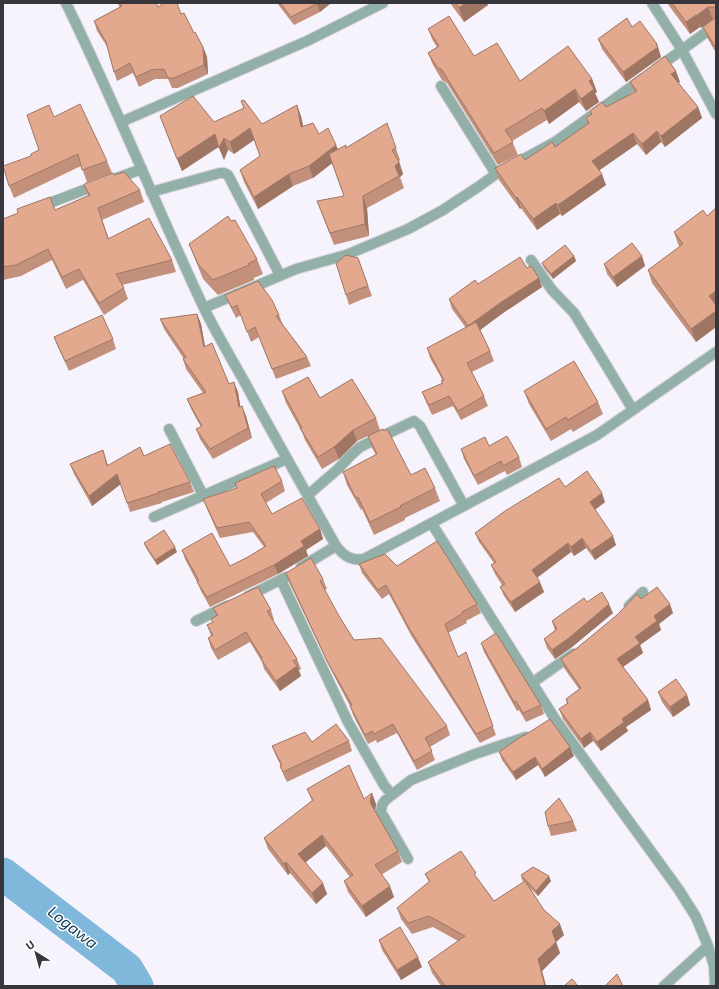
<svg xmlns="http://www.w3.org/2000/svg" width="719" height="989" font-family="'Exo 2',sans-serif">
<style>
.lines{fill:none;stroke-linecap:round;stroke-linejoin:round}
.river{stroke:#7fb8da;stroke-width:33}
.street-casing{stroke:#d4d1da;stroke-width:12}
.street{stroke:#92b0a7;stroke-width:10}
.wall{fill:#c3917b}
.shaded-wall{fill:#9f7664}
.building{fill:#e3a98f;stroke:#9f7664}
.labels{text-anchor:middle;stroke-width:3;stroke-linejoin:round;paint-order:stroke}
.water-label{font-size:16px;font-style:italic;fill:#0e3d55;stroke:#fff}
</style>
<rect width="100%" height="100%" fill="#f6f3fd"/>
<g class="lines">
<!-- river -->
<path class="river" d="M 3,874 L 127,969 L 137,986"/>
<!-- street casing -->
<g class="street-casing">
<path id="street" d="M 66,3 C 115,103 156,206 203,306 C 215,331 230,356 244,381 C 274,436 305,491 336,546 C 344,556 351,561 364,559 L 597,435 L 716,352
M 652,3 L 682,50 L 716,114
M 657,68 L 716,25
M 441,86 L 496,174
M 121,122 L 307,41 L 383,3
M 114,179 L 142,169
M 151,192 L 220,173 L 224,173 L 228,175 L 280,275
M 39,207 L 97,185
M 531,260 L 552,290 L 574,313 L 603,360 L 633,410
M 204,308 L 296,269 L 346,255 L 408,229 L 443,210 L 478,187 L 496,174 L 555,142 L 642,79
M 169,429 L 203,495
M 308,495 L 338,469 L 350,456 L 360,447 L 414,421 L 420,426 L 464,506
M 154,517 L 287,459
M 432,524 L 555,719 L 679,890 L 696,917 L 708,946 L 714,966 L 715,986
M 301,567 L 336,546
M 281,580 L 348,722 L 384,785 L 392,795 L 411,780 L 475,754 L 526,737
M 248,596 L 286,577
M 629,606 L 643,592
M 196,621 L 227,606
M 532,683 L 573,654
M 392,795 C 385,800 381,803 381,812 L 408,859
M 664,986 L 708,946"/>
</g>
<!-- street -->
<use href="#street" class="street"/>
</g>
<!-- wall -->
<path class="wall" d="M 117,3 L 156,3 L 158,7 L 181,14 L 203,47 L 207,57 L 208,74 L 178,88 L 172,88 L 168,79 L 155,79 L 139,87 L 133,73 L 117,81 L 114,72 L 108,48 L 97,31 L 94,21 L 120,7 Z
M 277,3 L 331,3 L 320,12 L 294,25 Z
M 450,3 L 487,3 L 488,5 L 464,22 Z
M 667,3 L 716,3 L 716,53 L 708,39 L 703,27 L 713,20 L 701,28 L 700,27 L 690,34 Z
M 632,27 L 657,44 L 661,57 L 626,82 L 602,49 L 598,39 Z
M 428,29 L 474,56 L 520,81 L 592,79 L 597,92 L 595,93 L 599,102 L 586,111 L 579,102 L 549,124 L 547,120 L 512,141 L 518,155 L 498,165 L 447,83 L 442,80 L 433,65 L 428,53 L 437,47 L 433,41 Z
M 630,82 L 680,82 L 678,83 L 698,107 L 702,118 L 665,147 L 661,142 L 646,155 L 637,144 L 599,170 L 606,185 L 562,216 L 560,214 L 537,230 L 521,208 L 520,209 L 499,180 L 495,168 L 525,160 L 555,147 L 588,123 L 586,118 L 591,115 L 590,111 L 606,107 L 634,92 Z
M 160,116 L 214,122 L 262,124 L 301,116 L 303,126 L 319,134 L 336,145 L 338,149 L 346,148 L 387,123 L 400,160 L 399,161 L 403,174 L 400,177 L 404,188 L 367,208 L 369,236 L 334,245 L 317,201 L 344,196 L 332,163 L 313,178 L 293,186 L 258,209 L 244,182 L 240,170 L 260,156 L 254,140 L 234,154 L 228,150 L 224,160 L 219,147 L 182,171 Z
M 54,117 L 107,161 L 112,173 L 87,182 L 81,166 L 14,198 L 9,186 L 31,156 L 39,150 Z
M 114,175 L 140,190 L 144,202 L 102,220 L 109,239 L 172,260 L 176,272 L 122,285 L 124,288 L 128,299 L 104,315 L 83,280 L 66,289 L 52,260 L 21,276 L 3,280 L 3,219 L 55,210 L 88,196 L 84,185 Z
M 716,208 L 716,327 L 696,342 L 652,283 L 648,270 L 680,247 L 678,244 L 674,232 L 707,216 Z
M 189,244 L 257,259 L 263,274 L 254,278 L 254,280 L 218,295 L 203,279 Z
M 574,256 L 576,261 L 553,279 L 544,268 L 542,263 Z
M 642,256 L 645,266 L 617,287 L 607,274 L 604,264 Z
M 358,258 L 372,296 L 363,299 L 349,305 L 346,295 Z
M 527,268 L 542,287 L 503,313 L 480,330 L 490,351 L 494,361 L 472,372 L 484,396 L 488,406 L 461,420 L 453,406 L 432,415 L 426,402 L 422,392 L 442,384 L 441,381 L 443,381 L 430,358 L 427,348 L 466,328 L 452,309 L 449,299 L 478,284 Z
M 225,295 L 279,315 L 283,325 L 307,357 L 311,366 L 276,379 L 259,337 L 251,342 L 241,315 L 236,318 L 229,304 Z
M 197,314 L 201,324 L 205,347 L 229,384 L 238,392 L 240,407 L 246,416 L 252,438 L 213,459 L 200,439 L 196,429 L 201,427 L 191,409 L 187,399 L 203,393 L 186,369 L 183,359 L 184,359 L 164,329 L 160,319 Z
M 54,337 L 113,339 L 116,349 L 69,371 L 58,347 Z
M 282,391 L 320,398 L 376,418 L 380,430 L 411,475 L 435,488 L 440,501 L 405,518 L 405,520 L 374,535 L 362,509 L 361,510 L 347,485 L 343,472 L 376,455 L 372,448 L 368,436 L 357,441 L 339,459 L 322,469 L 305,440 L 302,432 L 286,403 Z
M 524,391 L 598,402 L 603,414 L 573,432 L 571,429 L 551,441 L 529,404 Z
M 489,446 L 519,457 L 522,467 L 507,475 L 505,471 L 478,485 L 464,459 L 461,449 Z
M 103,450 L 108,465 L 144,456 L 190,482 L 194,492 L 162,502 L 162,503 L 130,512 L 121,484 L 92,506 L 74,474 L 70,464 Z
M 282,481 L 285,491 L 266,503 L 272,514 L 320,529 L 323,539 L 306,550 L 308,556 L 278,574 L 210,607 L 201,591 L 197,582 L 185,559 L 182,550 L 230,566 L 248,557 L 264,547 L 253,532 L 220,538 L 207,509 L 203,499 Z
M 565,487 L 605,502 L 595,510 L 616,545 L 595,560 L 586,548 L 574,556 L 571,552 L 537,578 L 544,592 L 515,612 L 504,596 L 500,587 L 502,585 L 495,574 L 491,565 L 494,563 L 479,542 L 475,533 Z
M 144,543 L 177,552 L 157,565 L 146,548 Z
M 359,564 L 397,566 L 477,604 L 481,613 L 466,621 L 467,623 L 448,633 L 458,657 L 466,652 L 496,735 L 480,743 L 412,637 L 389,594 L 382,599 L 362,573 Z
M 286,573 L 323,579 L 327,589 L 324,590 L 339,616 L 354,640 L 447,726 L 450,735 L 430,747 L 435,760 L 417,770 L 397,733 L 377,743 L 376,740 L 368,744 L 353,715 L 350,706 L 332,672 L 289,582 Z
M 641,599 L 673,613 L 659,624 L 661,630 L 640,645 L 643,653 L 623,667 L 648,700 L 651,710 L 626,727 L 628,731 L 601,751 L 593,741 L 584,748 L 563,719 L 559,709 L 567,704 L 566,699 L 579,689 L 564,668 L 561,659 L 577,648 Z
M 213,608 L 271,610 L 274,620 L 273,620 L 297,659 L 301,669 L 299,670 L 301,676 L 280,691 L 264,669 L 262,662 L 250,642 L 218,660 L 211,648 L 208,638 L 211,636 L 207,625 L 212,622 L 216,616 Z
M 613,613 L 572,647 L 555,659 L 547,648 L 544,639 L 555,631 L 552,621 Z
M 481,643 L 541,705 L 544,714 L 526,722 L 519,710 L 517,711 L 484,652 Z
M 658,692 L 687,695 L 690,705 L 673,717 L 662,702 Z
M 349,741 L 352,751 L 287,782 L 284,776 L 280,766 L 281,766 L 276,756 L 272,746 L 312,742 Z
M 499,752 L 574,756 L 545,777 L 538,765 L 516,780 L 502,760 Z
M 307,789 L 364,799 L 376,804 L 375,810 L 398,851 L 402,862 L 381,875 L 394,897 L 366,917 L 348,892 L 344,881 L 350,877 L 326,846 L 306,862 L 327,894 L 316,904 L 290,873 L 288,875 L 268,849 L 264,838 L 312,801 Z
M 573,821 L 577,831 L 551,836 L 548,826 Z
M 425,874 L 478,879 L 494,901 L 524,882 L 522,880 L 521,875 L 551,881 L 538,896 L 528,886 L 544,910 L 564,935 L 556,942 L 560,953 L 542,971 L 546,986 L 441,986 L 432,973 L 428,962 L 458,941 L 433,927 L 412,934 L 401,919 L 397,908 L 429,882 Z
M 379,940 L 422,967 L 401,980 L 382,950 Z"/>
<!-- shaded-wall -->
<path class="shaded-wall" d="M 318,3 L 331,3 L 320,12 L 317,4 Z
M 465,3 L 487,3 L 488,5 L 464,22 L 459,8 Z
M 708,7 L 713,20 L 701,28 L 696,16 Z
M 696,15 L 700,27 L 690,34 L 686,22 Z
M 657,44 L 661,57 L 626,82 L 623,72 Z
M 203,47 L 207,57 L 208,74 L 204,65 Z
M 676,71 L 680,82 L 675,85 L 671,74 Z
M 592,79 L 597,92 L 595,93 L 599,102 L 586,111 L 581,99 L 589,81 Z
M 575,89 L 579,102 L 549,124 L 544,111 Z
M 297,105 L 301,116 L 306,139 L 301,127 Z
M 698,107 L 702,118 L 665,147 L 661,136 Z
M 250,128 L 254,140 L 234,154 L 230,142 Z
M 657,131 L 661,142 L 646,155 L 642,144 Z
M 633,133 L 637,144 L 597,172 L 592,161 Z
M 215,134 L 219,146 L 182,171 L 177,159 Z
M 224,138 L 228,150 L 224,160 L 219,148 Z
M 336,145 L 340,157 L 313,178 L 309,166 Z
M 399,162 L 403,174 L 400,177 L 395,166 Z
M 289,174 L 293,186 L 258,209 L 254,197 Z
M 602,174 L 606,185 L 562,216 L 558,205 Z
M 363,196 L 367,208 L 369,236 L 365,224 Z
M 517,197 L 521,208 L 520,209 L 516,198 Z
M 556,203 L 560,214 L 537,230 L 533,219 Z
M 574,256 L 576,261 L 553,279 L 551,274 Z
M 642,256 L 645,266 L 617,287 L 613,277 Z
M 539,278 L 542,287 L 503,313 L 472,336 L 468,326 L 500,303 Z
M 716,291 L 716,307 L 709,296 Z
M 716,311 L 716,327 L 696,342 L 691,329 Z
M 197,314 L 201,324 L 207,357 L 204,347 Z
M 234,382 L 238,392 L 242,417 L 239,407 Z
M 242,406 L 246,416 L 252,438 L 248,428 Z
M 353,430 L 357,441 L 339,459 L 334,447 Z
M 117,474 L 121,484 L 92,506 L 89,496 Z
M 602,493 L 605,502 L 593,511 L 590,502 Z
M 320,529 L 323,539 L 306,550 L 308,556 L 278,574 L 274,565 L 301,541 Z
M 613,536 L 616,545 L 595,560 L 591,551 Z
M 582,538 L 586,548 L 574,556 L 571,547 Z
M 568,543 L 571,552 L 535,579 L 532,570 Z
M 175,547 L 177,552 L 157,565 L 155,560 Z
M 540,582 L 544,592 L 515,612 L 511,602 Z
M 609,604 L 613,613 L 572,647 L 555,659 L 552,650 Z
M 670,604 L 673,613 L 659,624 L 661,630 L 640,645 L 643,653 L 621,668 L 617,659 L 635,637 L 654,616 Z
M 297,666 L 301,676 L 280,691 L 276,681 Z
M 687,695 L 690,705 L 673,717 L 670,707 Z
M 648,700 L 651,710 L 626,727 L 628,731 L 601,751 L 597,742 L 622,719 Z
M 590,732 L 593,741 L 584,748 L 581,739 Z
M 570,747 L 574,756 L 545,777 L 542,769 Z
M 535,757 L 538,765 L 516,780 L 513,772 Z
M 372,793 L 376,804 L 375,812 L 370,801 Z
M 322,835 L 326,846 L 302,865 L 298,854 Z
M 286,862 L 290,873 L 288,875 L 284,864 Z
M 549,876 L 551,881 L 538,896 L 536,891 Z
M 323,883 L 327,894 L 316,904 L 312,893 Z
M 390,886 L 394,897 L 366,917 L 362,906 Z
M 560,924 L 564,935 L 556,942 L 552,931 Z
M 556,942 L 560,953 L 542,971 L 546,986 L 545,986 L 538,959 Z
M 418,957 L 422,967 L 401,980 L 397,970 Z"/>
<!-- building -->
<path class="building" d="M 120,3 L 156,3 L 158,7 L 164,3 L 177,3 L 181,14 L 184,13 L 194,33 L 195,32 L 203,47 L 204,65 L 174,78 L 168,78 L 164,69 L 151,70 L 136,77 L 130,63 L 114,72 L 106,42 L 94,21 L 122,6 Z
M 280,3 L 318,3 L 291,17 Z
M 456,3 L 465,3 L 459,8 Z
M 672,3 L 716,3 L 716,8 L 714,7 L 708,7 L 696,16 L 696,15 L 686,22 Z
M 449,16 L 474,56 L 497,43 L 520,81 L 568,46 L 592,79 L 589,81 L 594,89 L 581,99 L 575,89 L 544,111 L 542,108 L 505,130 L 513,142 L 494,153 L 442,70 L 437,67 L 428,53 L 439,46 L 428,29 Z
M 716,17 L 716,48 L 703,27 Z
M 627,18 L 632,27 L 640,21 L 657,44 L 656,44 L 658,47 L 623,72 L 598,39 Z
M 665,56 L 676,71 L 671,74 L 698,107 L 661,136 L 657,131 L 642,144 L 633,133 L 592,161 L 602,174 L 558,205 L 556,203 L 533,219 L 517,197 L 516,198 L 495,168 L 521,154 L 525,160 L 552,142 L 555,147 L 589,123 L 586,118 L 592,114 L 590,111 L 602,102 L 606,107 L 637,91 L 630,82 Z
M 193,96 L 214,122 L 244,108 L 241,101 L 244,100 L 262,124 L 297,105 L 301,127 L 313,123 L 319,134 L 328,128 L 336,145 L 309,166 L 289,174 L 254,197 L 240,170 L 260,156 L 250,128 L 230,142 L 224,138 L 219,148 L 215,134 L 177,159 L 160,116 Z
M 80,104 L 107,161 L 82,170 L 78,154 L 9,186 L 3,166 L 31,156 L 31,154 L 39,150 L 27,115 L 49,105 L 54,117 Z
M 387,123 L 396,148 L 392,150 L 399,162 L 395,166 L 399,176 L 363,196 L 365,224 L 330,233 L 317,201 L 344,196 L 329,154 L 346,145 L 346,148 Z
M 124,172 L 140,190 L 98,208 L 108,239 L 149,218 L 172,260 L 116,274 L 124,288 L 99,303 L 79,269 L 62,277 L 48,249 L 16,265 L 3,267 L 3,219 L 18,213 L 17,209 L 50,197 L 55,210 L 90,195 L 84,185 L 86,183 L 113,173 L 114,175 Z
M 716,208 L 716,291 L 709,296 L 716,305 L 716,311 L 691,329 L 648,270 L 683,244 L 674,232 L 703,210 L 707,216 Z
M 228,216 L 231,221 L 235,220 L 257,259 L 248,264 L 249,265 L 213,280 L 198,264 L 189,244 Z
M 632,243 L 642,256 L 613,277 L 604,264 Z
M 565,245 L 574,256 L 551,274 L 542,263 Z
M 346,255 L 358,258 L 368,286 L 359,289 L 346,295 L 336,263 Z
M 520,257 L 527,268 L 531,266 L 539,278 L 500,303 L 468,326 L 449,299 L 475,280 L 478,284 Z
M 258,281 L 272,300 L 279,315 L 276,316 L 307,357 L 272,369 L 255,327 L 247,332 L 237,305 L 232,308 L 225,295 Z
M 197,314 L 204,347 L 212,343 L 229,384 L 234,382 L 239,407 L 242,406 L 248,428 L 210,449 L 196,429 L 202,426 L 187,399 L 206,392 L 183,359 L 186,357 L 160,319 Z
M 102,315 L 113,339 L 65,361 L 54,337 Z
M 476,322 L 490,351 L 467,363 L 484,396 L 458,411 L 449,396 L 429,405 L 422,392 L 443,383 L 441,381 L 444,380 L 427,348 Z
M 574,361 L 598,402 L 568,420 L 566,417 L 546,429 L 524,391 Z
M 308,377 L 320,398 L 352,379 L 376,418 L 353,430 L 334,447 L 318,457 L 300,428 L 302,428 L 282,391 Z
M 383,429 L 384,431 L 387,429 L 411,475 L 425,468 L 435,488 L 400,506 L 401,507 L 370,522 L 358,497 L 356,498 L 343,472 L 377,454 L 368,436 Z
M 507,436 L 519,457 L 503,466 L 501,461 L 474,476 L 461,449 L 485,437 L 489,446 Z
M 170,444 L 190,482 L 158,492 L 159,493 L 127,503 L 117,474 L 89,496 L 70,464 L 103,450 L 107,466 L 140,447 L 144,456 Z
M 274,466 L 282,481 L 261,494 L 272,514 L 302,498 L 320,529 L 301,541 L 304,546 L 274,565 L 207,597 L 197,582 L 199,581 L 182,550 L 212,533 L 230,566 L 248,557 L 266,546 L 249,522 L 217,528 L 203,499 L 237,488 L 235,483 Z
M 587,471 L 602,493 L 590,502 L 613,536 L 591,551 L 582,538 L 571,547 L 568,543 L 532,570 L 540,582 L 511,602 L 500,587 L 505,584 L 491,565 L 496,562 L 475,533 L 505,511 L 559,478 L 565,487 Z
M 164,530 L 175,547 L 155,560 L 144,543 Z
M 437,541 L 477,604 L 462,612 L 463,613 L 445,624 L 458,657 L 466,652 L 493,726 L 476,734 L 409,628 L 386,585 L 378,590 L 359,564 L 385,554 L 397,566 Z
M 311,558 L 323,579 L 320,581 L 339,616 L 354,640 L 381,638 L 447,726 L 425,738 L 432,751 L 414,761 L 393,724 L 374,734 L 372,731 L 365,735 L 350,706 L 352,705 L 328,663 L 286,573 Z
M 258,587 L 271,610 L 267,611 L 297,659 L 293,661 L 297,666 L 276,681 L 261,659 L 262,658 L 246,632 L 215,650 L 208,638 L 213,635 L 207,625 L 213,622 L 211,619 L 218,615 L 213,608 Z
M 657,587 L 670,604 L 654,616 L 657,621 L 635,637 L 640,643 L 617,659 L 648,700 L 622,719 L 624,722 L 597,742 L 590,732 L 581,739 L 559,709 L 568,703 L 566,699 L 581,688 L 561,659 L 577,648 L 617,615 L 637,594 L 641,599 Z
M 602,592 L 609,604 L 569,638 L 552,650 L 544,639 L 557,629 L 552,621 L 584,598 L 587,602 Z
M 496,633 L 541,705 L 523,713 L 516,701 L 514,702 L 481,643 Z
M 676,679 L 687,695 L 670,707 L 658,692 Z
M 550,719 L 570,747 L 542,769 L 535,757 L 513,772 L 499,752 L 522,736 L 525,735 Z
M 336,724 L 349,741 L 283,772 L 280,766 L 282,765 L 272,746 L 305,732 L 312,742 Z
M 349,765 L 364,799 L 372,793 L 370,801 L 371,804 L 398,851 L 375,865 L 390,886 L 362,906 L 344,881 L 353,875 L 322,835 L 298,854 L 323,883 L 312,893 L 286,862 L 284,864 L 264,838 L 313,800 L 307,789 Z
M 559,798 L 573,821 L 548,826 L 545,812 Z
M 461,851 L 476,873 L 474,874 L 494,901 L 525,881 L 544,910 L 560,924 L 552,931 L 556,942 L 538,959 L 545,986 L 445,986 L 428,962 L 465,936 L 429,916 L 408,923 L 397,908 L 430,881 L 425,874 Z
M 533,867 L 549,876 L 536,891 L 521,875 Z
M 400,927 L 418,957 L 397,970 L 379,940 Z
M 617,974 L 623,986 L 605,986 Z
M 572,979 L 578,986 L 564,986 Z"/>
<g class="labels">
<!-- water labels -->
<g class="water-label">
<text transform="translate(73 927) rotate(38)" y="6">Logawa</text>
</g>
</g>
<!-- border -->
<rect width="719" height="989" fill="none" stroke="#38363d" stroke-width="8"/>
<!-- north arrow -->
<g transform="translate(36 953) rotate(323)" stroke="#ffffff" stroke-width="3" paint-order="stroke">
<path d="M0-3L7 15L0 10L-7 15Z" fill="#38363d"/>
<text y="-6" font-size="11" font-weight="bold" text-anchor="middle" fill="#38363d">U</text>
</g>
</svg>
